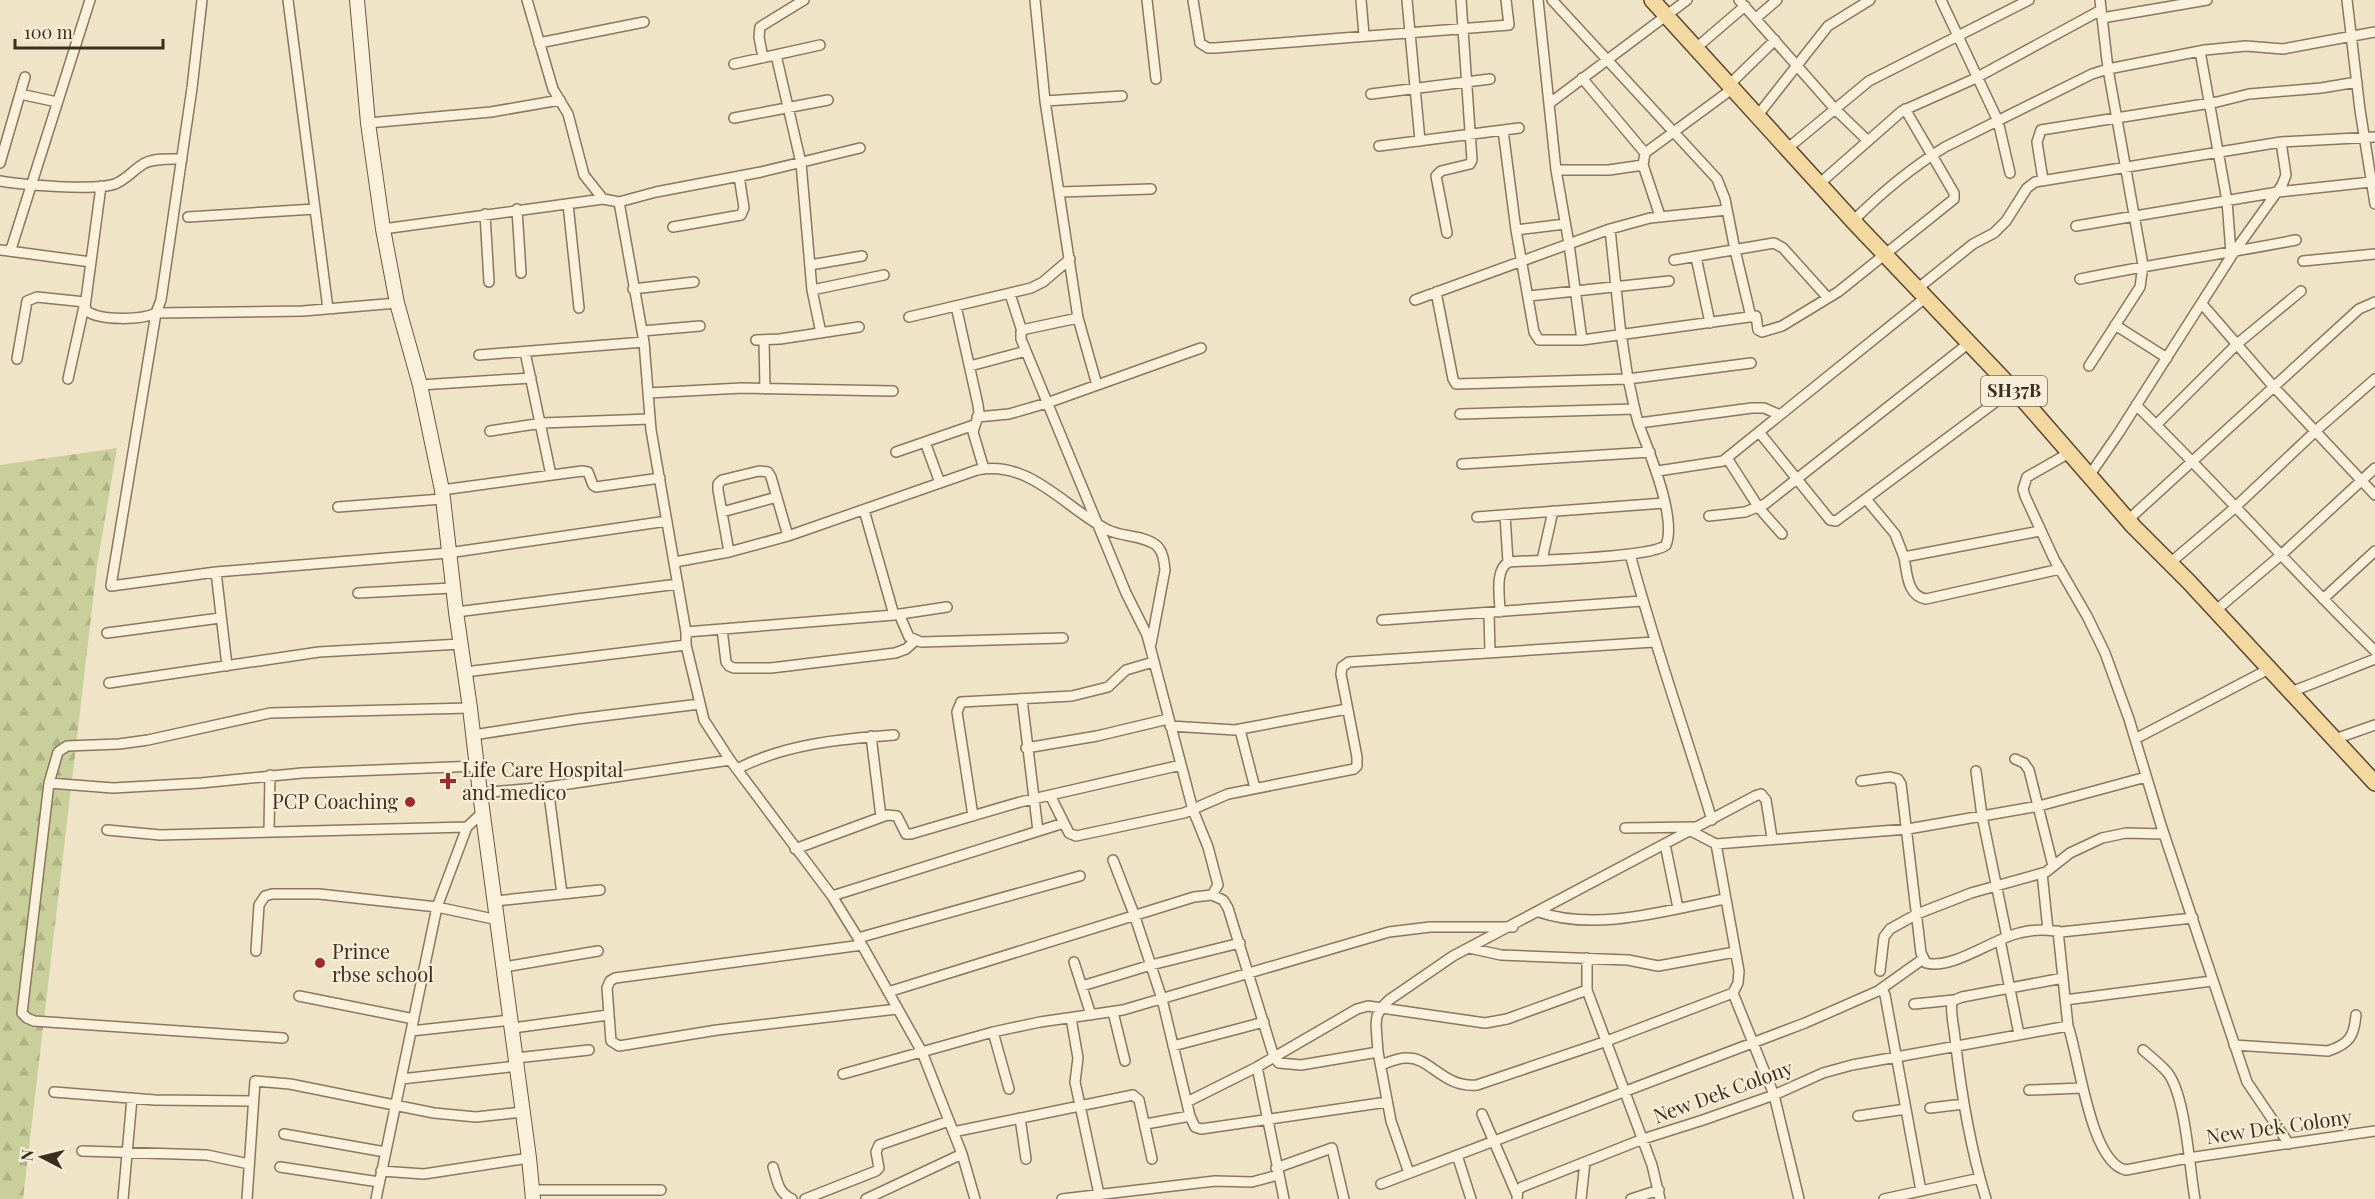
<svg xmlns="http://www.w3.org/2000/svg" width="2375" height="1199" font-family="'Playfair Display',serif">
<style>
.forest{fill:url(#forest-firs)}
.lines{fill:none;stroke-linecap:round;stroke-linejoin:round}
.street-casing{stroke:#8d765c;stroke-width:12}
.secondary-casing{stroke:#6f573f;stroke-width:16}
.primary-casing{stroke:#5b4430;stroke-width:18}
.street{stroke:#faf1dc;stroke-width:9}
.secondary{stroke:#faf1dc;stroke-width:14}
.primary{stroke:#f3d9a0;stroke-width:15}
.poi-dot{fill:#9e2a2b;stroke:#f7eed8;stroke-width:2}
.labels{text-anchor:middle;stroke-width:4.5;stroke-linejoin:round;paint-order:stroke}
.shield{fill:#f7eed8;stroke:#756857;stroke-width:1.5}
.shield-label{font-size:18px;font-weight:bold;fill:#3d2e20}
.poi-label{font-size:20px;fill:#3d2e20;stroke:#f7eed8;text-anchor:start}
.street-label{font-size:20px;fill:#3d2e20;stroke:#f7eed8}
</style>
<defs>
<pattern id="forest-firs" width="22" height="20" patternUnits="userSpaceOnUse" patternTransform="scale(1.5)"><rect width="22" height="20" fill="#c9cf9b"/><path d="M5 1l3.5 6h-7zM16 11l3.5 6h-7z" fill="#aeb285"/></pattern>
</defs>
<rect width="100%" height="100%" fill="#f0e4c8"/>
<!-- forest -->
<path class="forest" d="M 117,448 L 97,566 L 23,1199 L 0,1199 L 0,465 Z"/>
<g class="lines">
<!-- street casing -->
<g class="street-casing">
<path id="street" d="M 288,0 L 328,309
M 527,0 L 553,89 L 568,114 L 584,175 L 603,199 L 619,202 L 644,342 L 651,430 L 686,632 L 686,645 L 704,720 L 730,760 L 832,896 L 858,938 L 922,1052 L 962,1154 L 975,1199
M 1035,0 L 1045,101 L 1078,318 L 1097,385
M 1147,0 L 1156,79
M 1193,0 L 1200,43 L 1208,48 L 1215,48 L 1509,25 L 1506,0
M 1361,0 L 1364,35
M 1407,0 L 1420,141
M 1538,0 L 1556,170 L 1569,244 L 1582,340
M 1552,0 L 1717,179 L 1725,199 L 1735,250 L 1751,317
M 1739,0 L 1835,109 L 1868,141
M 1941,0 L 1998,121 L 2010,173
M 2347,0 L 2360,110 L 2375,204
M 1756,18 L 1777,0
M 2102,18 L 2207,0
M 539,43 L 644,22
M 1696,48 L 1745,6
M 2200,51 L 2227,201 L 2231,253
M 776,55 L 801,163 L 812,290 L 821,333
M 763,58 L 759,37 L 760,27 L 804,0
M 734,64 L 820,45
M 1582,78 L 1645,153
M 1729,85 L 1775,40
M 20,94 L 57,102
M 1371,94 L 1490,79
M 1045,101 L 1122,96
M 1550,103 L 1687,0
M 1758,115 L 1828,26 L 1870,0
M 734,118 L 828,100
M 368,123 L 491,112 L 560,100
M 1503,130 L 1516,230 L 1534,332 L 1539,340 L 1582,340 L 1756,316 L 1758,330 L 1762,332 L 1782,326 L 1828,298
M 2281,142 L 2375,137
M 1379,146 L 1519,128
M 1788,148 L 1869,81 L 2029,0
M 0,163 L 25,77
M 1556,170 L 1609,170 L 1643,165
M 2043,180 L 2037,142 L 2041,130 L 2217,102 L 2249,94 L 2321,88 L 2357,82
M 0,181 C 22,185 95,191 115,184 C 127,179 134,169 145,163 C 156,158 170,159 182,159
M 1819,184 L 1902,111 L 1974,79 L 2101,10
M 101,186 L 85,307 L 87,311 C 100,321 142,320 156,313 L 161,300 L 192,88 L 202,0
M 1060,192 L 1151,189
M 619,202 L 656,192 L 761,172 L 860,148
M 568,204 L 579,308
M 517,209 L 521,273
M 485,214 L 489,282
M 1660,216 L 1643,165 L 1645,153 L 1732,89
M 188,217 L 315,209
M 1853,221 C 1881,193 1911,168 1945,147 L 2092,74 L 2108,69 L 2205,50 L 2246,46 L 2283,49 L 2375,32
M 2076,226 L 2278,192 L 2371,182
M 673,227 L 741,215 L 744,208 L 739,176
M 383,229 L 603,199
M 1516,230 L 1565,224
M 1447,233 L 1436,176 L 1441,171 L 1470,164 L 1472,160 L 1461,0
M 0,250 L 9,251 L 12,246 L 90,0
M 9,251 L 91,262
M 1696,257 L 1710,323
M 1674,260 L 1774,243 L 1783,248 L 1828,298 L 1838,292 L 1954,199 L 1954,193 L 1905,109
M 2303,261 L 2375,254
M 810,265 L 862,256
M 2080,279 C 2152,264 2224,254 2296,240
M 633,289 L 694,282
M 1917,289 L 1973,244 L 1994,233 L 2006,221 L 2027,188 L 2035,182 L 2281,142 L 2286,175 L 2282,185 L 2234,252 L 2118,434 L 2089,476
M 812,290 L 884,275
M 1436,292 L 1453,379 L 1456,384 L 1628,379 L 1620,326 L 1610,229
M 1010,294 L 1022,331
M 1529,296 L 1669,281
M 1415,300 L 1610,229 L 1650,218 L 1727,210
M 397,303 L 303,311 L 156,313 L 111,586 L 216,572 L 448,553 L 667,521
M 2202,304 L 2273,386 L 2375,495
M 956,306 L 978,405 L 979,413 L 973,432 L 984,469
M 909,317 L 1031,288 L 1043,282 L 1070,259
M 1078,318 L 1026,329 L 1021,332 L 1021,339 L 1126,593 L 1147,635 L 1193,810 L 1208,847 L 1218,885 L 1212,895
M 2115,325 L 2167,358
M 642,331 L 700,326
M 756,340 L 780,339 L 859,327
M 764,340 L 765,389
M 525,352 L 551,475
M 479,355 L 644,342
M 17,359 L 27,301 L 37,297 L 85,302 L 68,379
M 970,366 L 1026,351
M 2089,366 L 2140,287 L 2143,265 L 2108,69 L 2100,0
M 420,385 L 531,378
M 648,393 L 742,388 L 893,391
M 2136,405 C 2218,485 2293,571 2375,651
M 1460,414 L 1635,409
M 977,417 L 1009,414 L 1047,403 L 1201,348
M 1639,423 L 1752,408 L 1764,408 L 1780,415
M 2156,425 L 2237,344 L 2301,291
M 490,431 L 542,423 L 650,419
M 1759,432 L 1830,520 L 1836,521 L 2013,389
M 925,442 L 940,483
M 896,452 L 974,425
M 2069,453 L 2027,477 L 2023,489 L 2025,496 L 2054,559 L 2087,616 L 2105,653 L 2129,719 L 2161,825 L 2247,1082 L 2289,1144
M 1727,458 L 1759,508 L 1782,534
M 1462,464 L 1650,452
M 1658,471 L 1723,461 L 1925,298
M 442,490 L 582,471 L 588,472 L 593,485 L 596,487 L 660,478
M 1866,499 L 1895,534 L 1904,557 L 2040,531
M 338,507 L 442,499
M 864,510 L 894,615
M 722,512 L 777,497
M 1505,515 L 1508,562
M 1709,516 L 1745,512 L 1765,504 L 1969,343
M 1477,517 L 1664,503
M 2128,520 L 2359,309 L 2375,302
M 729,552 L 718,490 L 718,484 L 722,480 L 759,471 L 768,472 L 771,477 L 788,536
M 1630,554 C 1654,644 1685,731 1712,820
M 1904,557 C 1907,573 1907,596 1926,599 L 2060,569
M 1542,560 L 1553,511
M 675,562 L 729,552 L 788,536 L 977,470 C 1030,459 1066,509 1108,530 C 1122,537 1143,535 1156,545 C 1163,551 1164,561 1165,570 L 1151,644
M 2170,563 L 2231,511 L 2320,427 L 2375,379
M 216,572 L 227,666
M 358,593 L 452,588
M 2323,599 L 2375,551
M 2215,611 L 2281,555 L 2375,468
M 456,612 L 678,584
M 1500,612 C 1500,598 1494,569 1509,562 C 1536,560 1651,558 1666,545 C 1677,518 1649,452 1639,425 C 1634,410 1632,394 1628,379 L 1751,363
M 1489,613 L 1490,653
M 899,614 L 909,637 L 921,642 L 1063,638
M 1382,620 L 1642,601
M 722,629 L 726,662 L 729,666 L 734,668 L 771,668 L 895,653 L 906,649 L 915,641
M 686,632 L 894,615 L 947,607
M 107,633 L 220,618
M 465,672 L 686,645
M 109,683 L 319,652 L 461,644
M 2291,692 L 2375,659
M 1022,699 L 1038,831
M 1170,726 L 1235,730 L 1347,709
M 1240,730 L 1255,788
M 473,735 L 577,719 L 700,704
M 871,736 L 881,817
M 2135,739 L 2269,669
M 2335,739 L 2375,725
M 1026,748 L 1097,736 L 1168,719
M 2015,759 L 2024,763 L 2029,770 L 2053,866
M 737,769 C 785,744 840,739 894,735
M 1976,771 L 1982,816 L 2007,937
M 1861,781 L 1890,777 L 1898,779 L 1901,784 L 1921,953 L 1926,963 C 1952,970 1993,939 2019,933 C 2034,929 2046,929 2061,932 L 2193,918
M 49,783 L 113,788 L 201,783 L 302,773 L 477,766
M 548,787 L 562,894
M 480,793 L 548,787 L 730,760
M 1050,795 L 1069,833 L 1076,836 L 1184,813 L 1228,794 L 1354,769 L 1357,766 L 1357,757 L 1341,674 L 1342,667 L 1349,662 L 1654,642
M 973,816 L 957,712 L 961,702 L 1072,696 L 1108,687 L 1126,670 L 1153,662
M 1625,828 L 1695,827
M 107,830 L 160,835 L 467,827
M 269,831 L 270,775
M 1691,831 L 1716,844 L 1908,829 L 2039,806 L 2146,777
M 1665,844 L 1678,908
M 1716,844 L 1739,971 L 1738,983 L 1733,993
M 795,849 L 887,815 L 897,816 L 906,834 L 911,834 L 1020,802 L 1181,765
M 1113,860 L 1134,914 L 1162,999 L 1190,1116 L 1195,1127 L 1201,1129 L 1387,1102
M 2042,873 L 2048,930
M 832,896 L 1064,823
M 495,901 L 600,890
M 1539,912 C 1596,932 1668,910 1725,899
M 2058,931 L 2068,1026
M 858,938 L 1080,876
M 2000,940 L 2019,1034
M 862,945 L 615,978 L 610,981 L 607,988 L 611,1041 L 619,1046 L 717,1030 L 897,1009
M 1469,948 L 1501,955 L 1628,960 L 1658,966 L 1735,952
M 256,951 L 259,905 L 265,896 L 272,894 L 319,894 L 437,907 L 498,920
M 1587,958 L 1587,990 L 1652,1165 L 1660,1199
M 1074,962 L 1091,1015
M 504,967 L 598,951
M 1880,971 L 1884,937 L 1890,929 L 1917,914 L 1971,893 L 2046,872 L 2070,853 L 2102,838 L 2126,833 L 2164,834
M 1082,986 L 1151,965 L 1240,943
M 1878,991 L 1923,959
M 888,992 L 1194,897 L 1212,895 L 1223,900 L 1228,908 L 1274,1057 L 1279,1063 L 1301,1065 L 1378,1052
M 299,996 L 414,1019
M 2065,1000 L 2212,981
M 1914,1004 L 1954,1000
M 1113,1012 L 1125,1061
M 1071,1018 L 1078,1058 L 1075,1082 L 1100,1199
M 513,1028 L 608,1015
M 411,1031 L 511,1020
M 993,1032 L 1009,1089
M 283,1038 L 34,1021 L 27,1018 L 22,1013 L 49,783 L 58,752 L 67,746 L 119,744 L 148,740 L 270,713 L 470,708
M 2234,1045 L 2328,1051 C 2349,1044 2354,1037 2356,1015
M 1173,1046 L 1264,1022
M 2143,1050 C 2151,1057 2160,1064 2167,1072 C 2186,1095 2189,1167 2195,1199
M 516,1058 L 589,1050
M 1381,1065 C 1389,1062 1399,1057 1408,1058 C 1431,1058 1443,1088 1477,1085 L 1604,1042 L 1733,993 L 1774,1095 L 1799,1199
M 1257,1067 L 1284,1199
M 843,1074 L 993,1032 L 1040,1022 L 1123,1010 L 1389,932 L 1430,927 L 1513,927
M 401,1079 L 518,1066
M 2029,1090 L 2082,1088
M 54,1092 L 155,1100 L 253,1101
M 1187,1102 L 1257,1067 L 1357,1009 L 1368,1006 L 1485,1023 L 1507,1019 L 1587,990
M 1930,1108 L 1964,1104
M 1482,1114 L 1517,1195
M 1858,1116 L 1906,1109
M 1020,1118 L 1026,1159
M 1146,1124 L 1190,1116
M 953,1132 L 1133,1095 L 1139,1100 L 1152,1159
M 284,1134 L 385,1152
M 82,1151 L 207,1155 L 249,1164
M 1457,1155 L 1471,1199
M 280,1167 L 379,1182
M 773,1167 C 777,1180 778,1193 792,1199
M 1276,1168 L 1332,1148 L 1344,1199
M 381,1171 L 424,1174 L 529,1158
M 1409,1173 L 1391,1121 L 1378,1052 L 1376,1025 L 1377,1016 L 1382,1007 L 1389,1000 L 1453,956 L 1755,796 L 1761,794 L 1766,800 L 1772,838
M 1381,1184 L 1805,1023 L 1878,991 L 1883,991 L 1885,995 L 1921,1191
M 532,1190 L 661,1190
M 123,1199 L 132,1098
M 247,1199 L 255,1081 L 290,1084 L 434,1113 L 476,1117 L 523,1112
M 376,1199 L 437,907 L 467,827 L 483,812
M 805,1199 L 876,1171 L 879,1168 L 876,1152 L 879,1145 L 949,1121
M 866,1199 L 962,1154
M 1062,1199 L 1215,1181 L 1252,1182 L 1278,1175
M 1517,1199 L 1518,1190 L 1522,1187 L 1643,1139 L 1703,1120 L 1774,1095 L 1823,1073 L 1852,1065 L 2068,1026 C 2079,1056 2090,1163 2126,1170 L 2188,1158 L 2375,1131
M 1581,1199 L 1585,1162
M 1631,1199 L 1659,1190
M 1884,1199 L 1980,1178
M 1986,1199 C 1970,1147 1961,1093 1955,1038 C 1954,1027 1950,1012 1952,1001 L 1962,997 L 2063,978"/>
</g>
<!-- secondary casing -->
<g class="secondary-casing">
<path id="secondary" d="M 357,0 L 368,123 L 383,229 L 397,303 L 420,385 L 442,490 L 456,612 L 470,708 L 480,793 L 529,1158 L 533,1199"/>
</g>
<!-- primary casing -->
<g class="primary-casing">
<path id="primary" d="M 1652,0 L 1853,221 L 2027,404 L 2134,527 L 2189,582 L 2375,783"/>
</g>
<!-- street -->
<use href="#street" class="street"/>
<!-- secondary -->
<use href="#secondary" class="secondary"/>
<!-- primary -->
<use href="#primary" class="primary"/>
</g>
<!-- markers -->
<g class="poi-dot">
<path d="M445 772h6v6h6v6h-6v6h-6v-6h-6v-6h6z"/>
<circle cx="410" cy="802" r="6"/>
<circle cx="320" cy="963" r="6"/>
</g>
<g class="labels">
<!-- shield labels -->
<rect class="shield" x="1981" y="376" width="66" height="30" rx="4.5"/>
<g class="shield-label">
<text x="2014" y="397">SH37B</text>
</g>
<!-- poi labels -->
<g class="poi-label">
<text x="462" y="777">Life Care Hospital<tspan x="462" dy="23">and medico</tspan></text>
<text x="398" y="809" text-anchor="end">PCP Coaching</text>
<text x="332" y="959">Prince<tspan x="332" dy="23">rbse school</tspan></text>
</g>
<!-- street labels -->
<g class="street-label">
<text transform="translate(1723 1092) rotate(-20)" y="7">New Dek Colony</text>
<text transform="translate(2279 1127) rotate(-8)" y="7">New Dek Colony</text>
</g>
</g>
<!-- north arrow -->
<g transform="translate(42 1157) rotate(277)" stroke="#f7eed8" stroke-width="4.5" paint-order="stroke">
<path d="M0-4.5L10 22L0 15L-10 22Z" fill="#3d2e20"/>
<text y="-9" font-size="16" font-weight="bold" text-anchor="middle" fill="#3d2e20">N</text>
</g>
<!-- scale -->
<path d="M15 39v9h148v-9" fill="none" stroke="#3d2e20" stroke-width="3"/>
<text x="24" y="39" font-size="18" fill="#3d2e20" stroke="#f7eed8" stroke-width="4.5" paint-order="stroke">100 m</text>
</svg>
